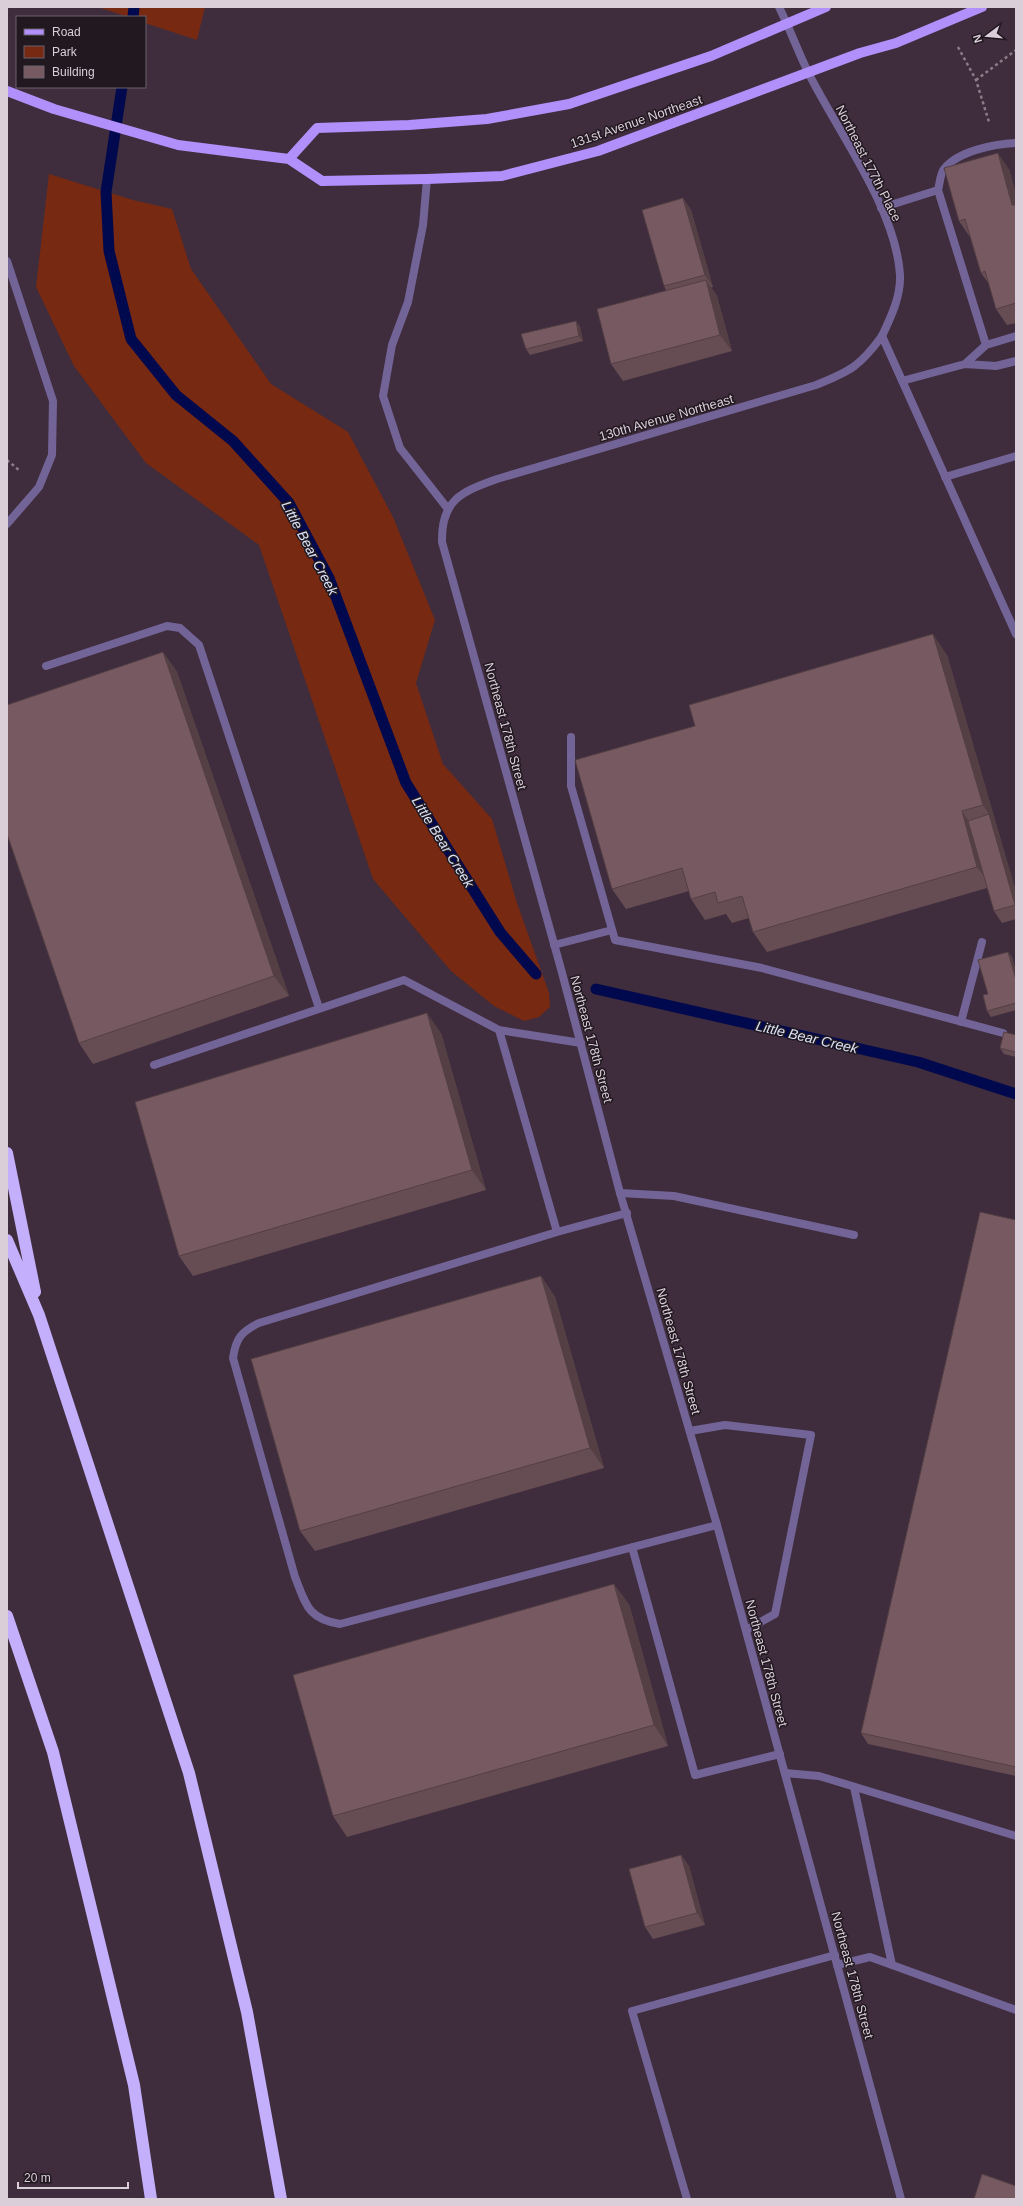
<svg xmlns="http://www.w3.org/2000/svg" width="1023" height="2206" font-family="Helvetica,sans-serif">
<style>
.green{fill:#772912}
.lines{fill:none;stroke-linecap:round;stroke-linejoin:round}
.stream{stroke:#00094d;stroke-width:11}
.path{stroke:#8b7c89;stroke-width:2.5;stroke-dasharray:3 3;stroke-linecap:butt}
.service{stroke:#736498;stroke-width:8}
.minor{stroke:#736498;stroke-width:8}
.tertiary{stroke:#736498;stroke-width:8}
.primary{stroke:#b190fc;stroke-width:10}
.motorway{stroke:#c4affc;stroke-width:12}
.wall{fill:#664d53}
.shaded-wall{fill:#533f44}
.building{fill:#775a61;stroke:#533f44}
.labels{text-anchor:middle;stroke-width:3;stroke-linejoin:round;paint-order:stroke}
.street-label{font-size:13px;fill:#daced9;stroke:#211820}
.water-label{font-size:14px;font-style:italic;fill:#d8e3f8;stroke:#211820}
</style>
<rect width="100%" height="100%" fill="#3f2d3d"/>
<!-- green -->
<path class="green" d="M 98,7 L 205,7 L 197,40 L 145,23 L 145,17 L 128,17 Z
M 49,174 L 133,200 L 172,209 L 191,269 L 271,384 L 348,432 L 393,517 L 435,620 L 416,683 L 443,764 L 492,819 L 517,903 L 549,993 L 550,1007 L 539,1017 L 524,1021 L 494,1006 L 451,971 L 373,879 L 259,545 L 146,463 L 74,366 L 36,287 Z"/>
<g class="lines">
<!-- stream -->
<path class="stream" d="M 133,17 L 134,7
M 122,87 L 106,192 L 109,251 L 131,339 L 176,395 L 233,441 L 289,503 L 329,578 L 406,783 L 500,932 L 536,974
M 596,989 L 918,1062 L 1016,1094"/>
<!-- path -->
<path class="path" d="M 958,47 L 976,80 L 989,122
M 976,80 L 1016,50
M 7,460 L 20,471"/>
<!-- service -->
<path class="service" d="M 427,179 L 423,225 L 408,302 L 392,345 L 383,396 L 400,448 L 448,509
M 881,208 L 938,190
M 7,261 L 53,401 L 52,455 L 39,487 L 7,524
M 882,336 L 1016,634
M 986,345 L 938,190 C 940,183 940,174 944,169 C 958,151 994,144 1016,143
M 965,364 L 986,345 L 1016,336
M 902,381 L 965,364 L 996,366 L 1016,361
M 945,477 L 1016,456
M 46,666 L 167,626 L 180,628 L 199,645 L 319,1008
M 571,737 L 571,786 L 615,940 L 762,968 L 1003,1033
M 554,945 L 612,930
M 961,1022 L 982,942
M 499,1030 L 557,1232
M 154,1065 L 404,980 L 499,1030 L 581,1043
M 620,1193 L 674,1196 L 854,1235
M 627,1213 L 557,1232 L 259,1323 C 241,1332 236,1338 233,1358 L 295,1577 C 306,1605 308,1619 340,1624 L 717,1525
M 690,1431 L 725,1425 L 811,1435 L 775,1614 L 746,1630
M 632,1547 L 695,1775 L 780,1754
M 785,1773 L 819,1776 L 1016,1836
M 854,1787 L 892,1965
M 837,1965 L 870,1957 L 1016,2010
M 687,2199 L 632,2011 L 835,1955"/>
<!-- minor -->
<path class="minor" d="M 882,336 C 860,366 851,371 816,385 L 497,479 C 461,492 441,500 442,542 L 561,969 L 620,1193 L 717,1525 L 901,2199"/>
<!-- tertiary -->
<path class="tertiary" d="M 779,7 C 790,29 798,52 809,74 C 838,132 896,209 900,275 C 901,296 891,317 882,336"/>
<!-- primary -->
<path class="primary" d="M 7,91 L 54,109 L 178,145 L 289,159 L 322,181 L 427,179 L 502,176 L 598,151 L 860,53 L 896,43 L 982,7
M 289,159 L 317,128 L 409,125 L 487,119 L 569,104 L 711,56 L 826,7"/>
<!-- motorway -->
<path class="motorway" d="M 7,1153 L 35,1292
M 7,1240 L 39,1315 L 189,1773 L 247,2012 L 281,2199
M 7,1616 L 53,1752 L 134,2085 L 151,2199"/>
</g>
<!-- wall -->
<path class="wall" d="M 1009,169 L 1016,195 L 1016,323 L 1007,325 L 996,309 L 989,284 L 981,273 L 970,237 L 959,221 Z
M 683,198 L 691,210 L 713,287 L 711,287 L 717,296 L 732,351 L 623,381 L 611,364 L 666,290 L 664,286 Z
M 576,321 L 580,327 L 583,341 L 530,355 L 526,349 Z
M 163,652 L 177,672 L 289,996 L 93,1064 L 79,1043 Z
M 947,655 L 1016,892 L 1016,919 L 1002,923 L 994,911 L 987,888 L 767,952 L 753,932 L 749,918 L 732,923 L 726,914 L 705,920 L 691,899 L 689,891 L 626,909 L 612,889 Z
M 1008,952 L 1012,957 L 1016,972 L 1016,1010 L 991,1017 L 987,1011 L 988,994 Z
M 441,1033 L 486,1190 L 193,1276 L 179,1256 Z
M 1016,1035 L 1016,1057 L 1004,1054 L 1000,1048 Z
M 1016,1220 L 1016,1776 L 868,1744 L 861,1733 Z
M 541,1276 L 555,1297 L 604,1468 L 315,1551 L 300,1531 Z
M 629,1604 L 668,1746 L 347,1837 L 333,1816 Z
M 681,1855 L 689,1866 L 705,1925 L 653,1939 L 645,1927 Z"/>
<!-- shaded-wall -->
<path class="shaded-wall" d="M 998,153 L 1009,169 L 1016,195 L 1016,211 L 1012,205 Z
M 683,198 L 691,210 L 713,287 L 705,275 Z
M 706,280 L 717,296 L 732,351 L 720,335 Z
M 576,321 L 580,327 L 583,341 L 579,336 Z
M 933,634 L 947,655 L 1016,892 L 1016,907 L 1015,905 L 989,814 L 983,805 Z
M 163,652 L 177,672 L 289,996 L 274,976 Z
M 962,811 L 976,832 L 992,887 L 977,867 Z
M 1008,952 L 1012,957 L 1016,972 L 1016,980 Z
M 427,1013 L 441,1033 L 486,1190 L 472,1170 Z
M 541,1276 L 555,1297 L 604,1468 L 590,1448 Z
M 614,1584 L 629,1604 L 668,1746 L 654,1725 Z
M 681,1855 L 689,1866 L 705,1925 L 697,1913 Z"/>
<!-- building -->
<path class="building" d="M 998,153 L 1012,205 L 1016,205 L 1016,303 L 996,309 L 985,271 L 981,273 L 965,219 L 959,221 L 944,168 Z
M 683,198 L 705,275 L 664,286 L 642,210 Z
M 706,280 L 720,335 L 611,364 L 597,309 Z
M 576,321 L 579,336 L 526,349 L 521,334 Z
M 933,634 L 983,805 L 962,811 L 977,867 L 753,932 L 742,896 L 718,903 L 715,892 L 691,899 L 682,868 L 612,889 L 575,760 L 695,726 L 689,705 Z
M 163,652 L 274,976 L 79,1043 L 7,834 L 7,705 Z
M 989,814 L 1015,905 L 994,911 L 968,821 Z
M 1008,952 L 1016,980 L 1016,1003 L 987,1011 L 983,995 L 988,994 L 978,960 Z
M 427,1013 L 472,1170 L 179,1256 L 135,1102 Z
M 1004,1032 L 1016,1035 L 1016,1049 L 1015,1052 L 1000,1048 Z
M 980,1212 L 1016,1220 L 1016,1767 L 861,1733 Z
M 541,1276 L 590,1448 L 300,1531 L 251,1359 Z
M 614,1584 L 654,1725 L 333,1816 L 293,1675 Z
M 681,1855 L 697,1913 L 645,1927 L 629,1869 Z
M 982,2174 L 1016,2186 L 1016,2199 L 974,2199 Z"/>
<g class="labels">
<!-- street labels -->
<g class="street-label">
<text transform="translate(636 121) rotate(-19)" y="5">131st Avenue Northeast</text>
<text transform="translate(869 163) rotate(63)" y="5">Northeast 177th Place</text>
<text transform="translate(666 417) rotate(-16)" y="5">130th Avenue Northeast</text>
<text transform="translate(506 726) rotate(75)" y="5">Northeast 178th Street</text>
<text transform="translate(592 1039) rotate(75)" y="5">Northeast 178th Street</text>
<text transform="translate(679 1351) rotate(74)" y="5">Northeast 178th Street</text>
<text transform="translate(767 1663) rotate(75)" y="5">Northeast 178th Street</text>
<text transform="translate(853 1975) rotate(75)" y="5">Northeast 178th Street</text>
</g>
<!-- water labels -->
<g class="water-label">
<text transform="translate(310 548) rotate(62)" y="5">Little Bear Creek</text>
<text transform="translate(443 842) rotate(58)" y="5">Little Bear Creek</text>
<text transform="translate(807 1037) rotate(13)" y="5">Little Bear Creek</text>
</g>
</g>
<!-- border -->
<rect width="1023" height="2206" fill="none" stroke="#daced9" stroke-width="16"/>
<!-- legend -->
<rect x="16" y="16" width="130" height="72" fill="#211820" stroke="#6b616a"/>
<rect x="24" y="29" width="20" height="6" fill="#b190fc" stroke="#6b616a"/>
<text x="52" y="36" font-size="12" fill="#daced9">Road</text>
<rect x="24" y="46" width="20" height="12" fill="#772912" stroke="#6b616a"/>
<text x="52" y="56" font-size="12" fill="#daced9">Park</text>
<rect x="24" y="66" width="20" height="12" fill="#775a61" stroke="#6b616a"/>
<text x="52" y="76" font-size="12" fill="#daced9">Building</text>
<!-- north arrow -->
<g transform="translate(987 36) rotate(254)" stroke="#211820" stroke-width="3" paint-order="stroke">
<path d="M0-3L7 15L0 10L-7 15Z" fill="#daced9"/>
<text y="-6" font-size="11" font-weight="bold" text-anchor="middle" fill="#daced9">N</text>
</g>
<!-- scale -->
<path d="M18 2182v6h110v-6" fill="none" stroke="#daced9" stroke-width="2"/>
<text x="24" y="2182" font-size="12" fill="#daced9" stroke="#211820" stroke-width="3" paint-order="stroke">20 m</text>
</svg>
